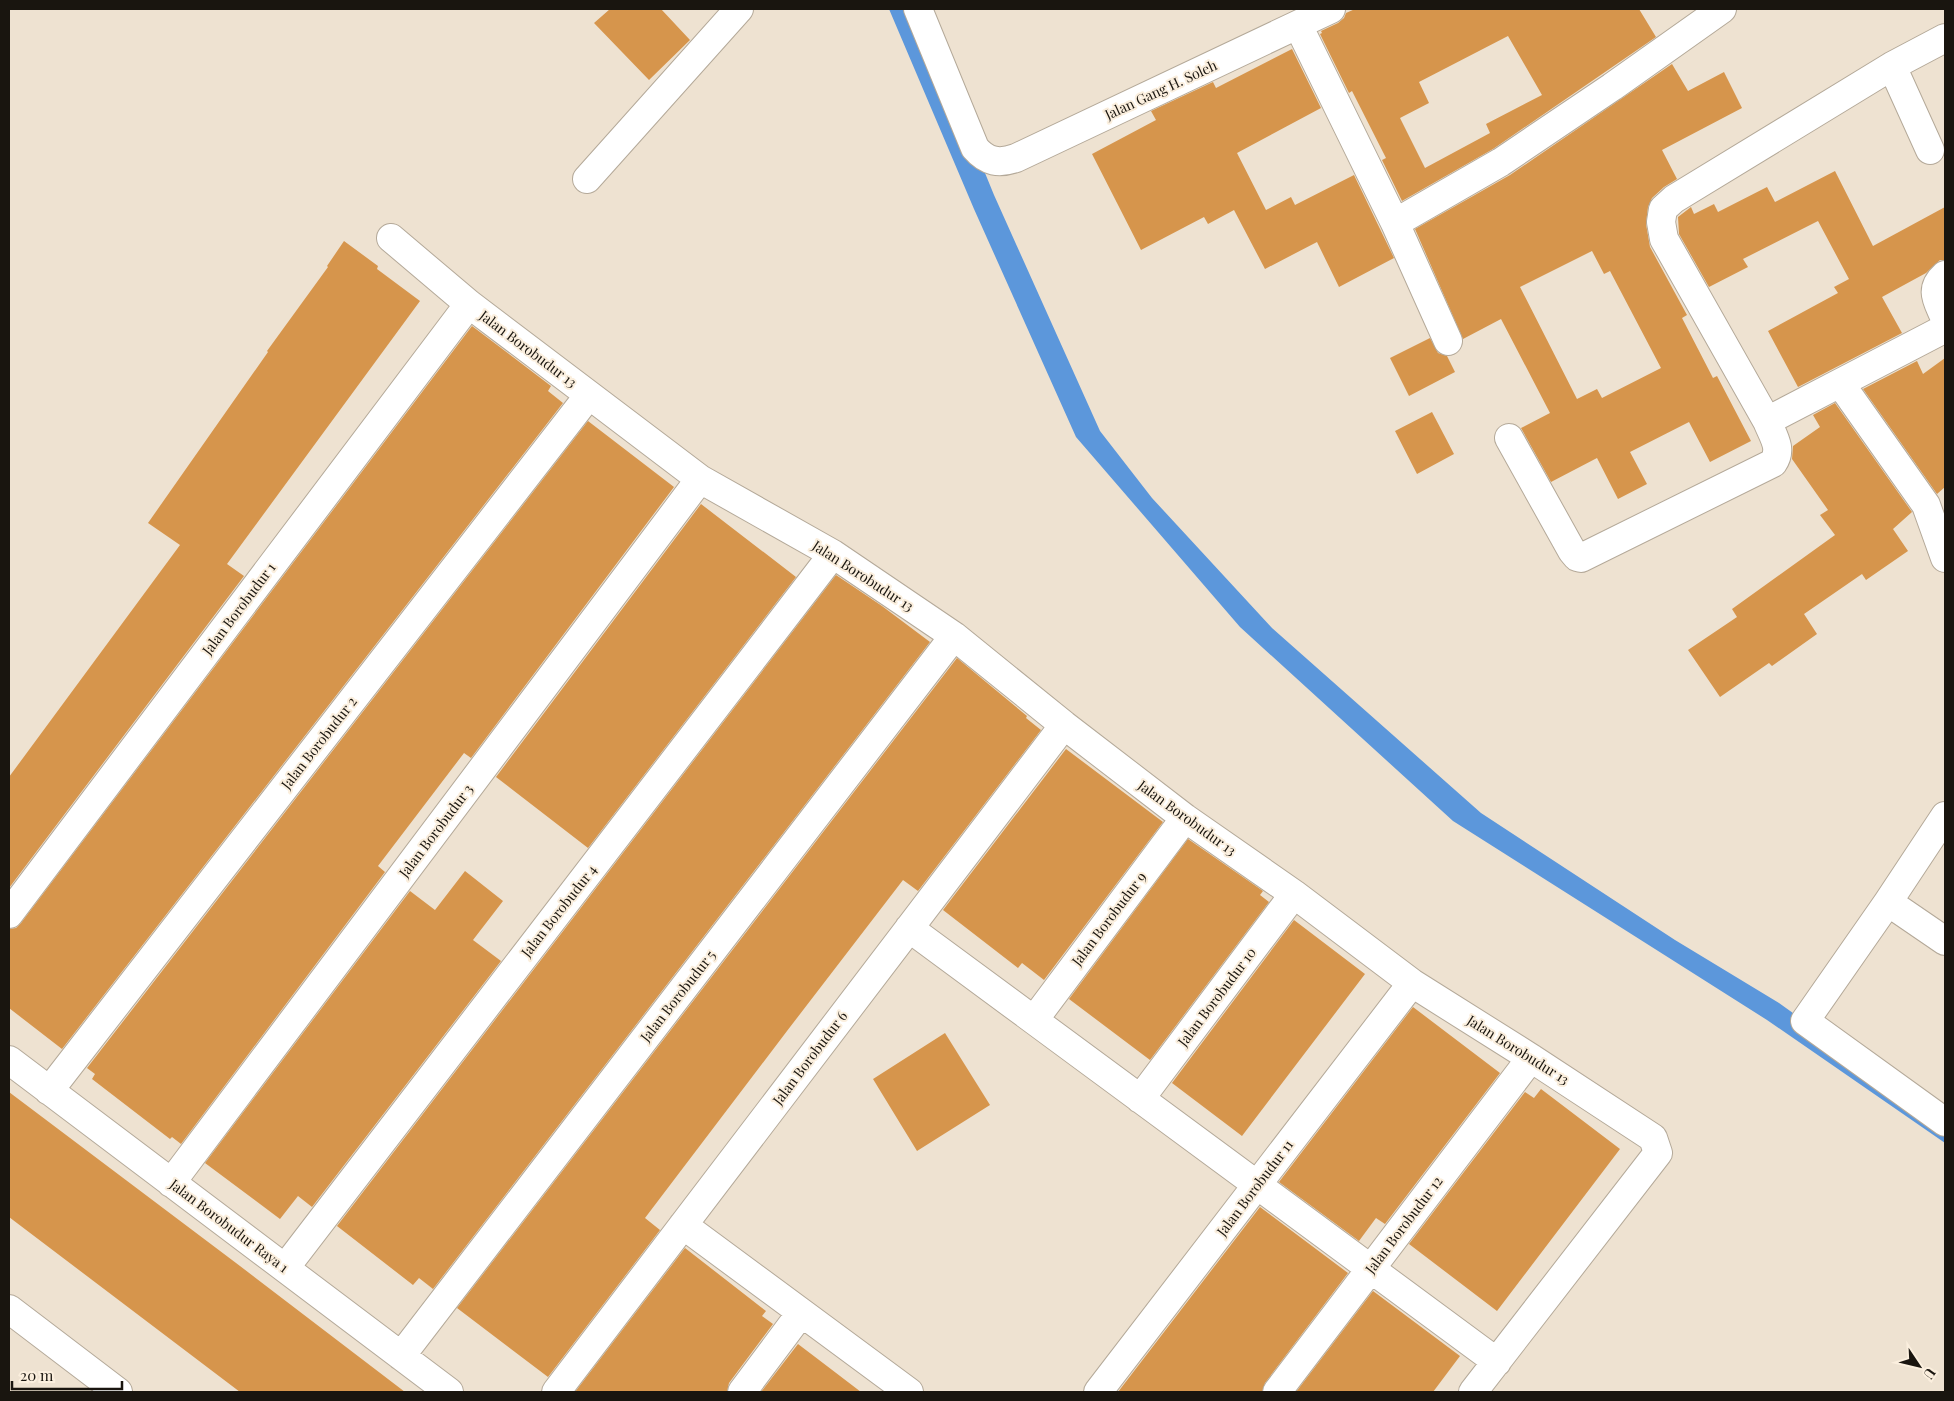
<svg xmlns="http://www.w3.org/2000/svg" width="1954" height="1401" font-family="'Playfair Display',serif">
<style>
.water{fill:#5c97db}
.building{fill:#d6954c;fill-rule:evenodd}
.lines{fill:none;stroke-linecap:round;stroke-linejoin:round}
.street-casing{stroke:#b4a999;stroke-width:30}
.street{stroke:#fff;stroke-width:28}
.labels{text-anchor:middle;stroke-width:4;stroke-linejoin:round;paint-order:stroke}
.street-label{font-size:14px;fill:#19150f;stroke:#fbefde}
</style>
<rect width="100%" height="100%" fill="#eee2d1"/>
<!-- water -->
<path class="water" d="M 889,9 L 918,9 L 994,195 L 1100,431 L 1152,498 L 1272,628 L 1481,813 L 1675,940 L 1779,1003 L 1945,1122 L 1945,1143 L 1767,1020 L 1453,821 L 1240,627 L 1076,437 L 974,209 Z"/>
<!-- building -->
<path class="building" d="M 610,9 L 661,9 L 690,40 L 649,80 L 594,23 Z
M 1355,9 L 1639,9 L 1656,37 L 1493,149 L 1402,201 L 1382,160 L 1386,158 L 1352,91 L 1349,93 L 1320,34 L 1322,33 L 1321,31 L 1338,23 L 1344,18 L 1346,13 ZM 1508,36 L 1542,95 L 1486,124 L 1490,133 L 1425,168 L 1400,118 L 1429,103 L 1419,82 Z
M 1292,49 L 1321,108 L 1237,153 L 1266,210 L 1291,197 L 1295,205 L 1354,175 L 1394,258 L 1339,287 L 1317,242 L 1265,269 L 1234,210 L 1208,224 L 1204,217 L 1141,250 L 1092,154 L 1156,120 L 1151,111 L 1213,82 L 1216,88 Z
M 1672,64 L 1688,91 L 1724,72 L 1742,108 L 1662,150 L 1677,179 L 1664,187 L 1652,198 L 1648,207 L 1646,224 L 1650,247 L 1687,315 L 1682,318 L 1713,378 L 1717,376 L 1751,441 L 1710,462 L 1689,422 L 1630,452 L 1647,484 L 1618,499 L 1597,458 L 1551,482 L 1521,428 L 1550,413 L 1501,319 L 1463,339 L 1415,229 L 1510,175 ZM 1592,251 L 1604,274 L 1610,271 L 1661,368 L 1602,398 L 1597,389 L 1577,399 L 1520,287 Z
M 1835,171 L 1873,246 L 1945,207 L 1945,260 L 1940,260 L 1926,273 L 1882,297 L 1902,333 L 1798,387 L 1768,331 L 1838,293 L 1834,287 L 1849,279 L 1818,221 L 1743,259 L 1748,267 L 1709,287 L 1679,234 L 1678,217 L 1691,207 L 1694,214 L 1714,204 L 1718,212 L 1767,187 L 1775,202 Z
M 344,241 L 378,266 L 377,269 L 420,301 L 227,564 L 244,576 L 9,888 L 9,777 L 180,545 L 148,523 L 268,352 L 267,351 L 328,267 L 327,266 Z
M 472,326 L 551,386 L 548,391 L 563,403 L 62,1049 L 9,1008 L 9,929 L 16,928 L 21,923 Z
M 1430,338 L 1438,353 L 1447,356 L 1455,372 L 1409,396 L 1390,358 Z
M 1945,358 L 1945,487 L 1937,494 L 1863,389 L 1917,361 L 1923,374 Z
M 1835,403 L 1912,512 L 1893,529 L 1908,551 L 1866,580 L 1862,574 L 1804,614 L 1817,634 L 1772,666 L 1769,663 L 1720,697 L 1688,650 L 1737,617 L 1732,609 L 1835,535 L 1820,515 L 1828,510 L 1792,459 L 1793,446 L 1820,427 L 1813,415 Z
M 1432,412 L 1454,454 L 1417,474 L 1395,431 Z
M 588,421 L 674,487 L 471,758 L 464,753 L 378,866 L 385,872 L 181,1144 L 172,1137 L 170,1139 L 92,1079 L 95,1074 L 87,1068 Z
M 701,504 L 796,577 L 588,848 L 496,777 Z
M 836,575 L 882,606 L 930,642 L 433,1289 L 419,1278 L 413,1285 L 337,1226 Z
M 957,658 L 1027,716 L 1026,718 L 1041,730 L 918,891 L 903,880 L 787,1031 L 645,1218 L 660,1230 L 548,1377 L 457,1308 Z
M 1066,749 L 1163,822 L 1044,980 L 1022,963 L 1018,968 L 943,910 Z
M 1188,839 L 1263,891 L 1260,895 L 1269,902 L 1150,1060 L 1069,999 Z
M 465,871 L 503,901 L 473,940 L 501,961 L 312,1207 L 298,1196 L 280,1219 L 205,1163 L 410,891 L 435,910 Z
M 1294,920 L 1365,974 L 1242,1136 L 1172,1083 Z
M 1413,1007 L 1500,1073 L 1385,1224 L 1376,1218 L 1359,1241 L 1279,1182 Z
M 945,1033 L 990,1105 L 917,1151 L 873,1079 Z
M 1541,1089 L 1620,1149 L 1497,1311 L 1409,1244 L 1525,1092 L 1534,1098 Z
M 9,1092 L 240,1266 L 405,1392 L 240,1392 L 9,1217 Z
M 1260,1207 L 1348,1273 L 1265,1383 L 1262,1392 L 1118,1392 Z
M 685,1248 L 766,1311 L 762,1316 L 773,1324 L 729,1383 L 727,1392 L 575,1392 Z
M 1373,1291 L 1460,1356 L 1433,1392 L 1296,1392 Z
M 798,1344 L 823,1363 L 861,1392 L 761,1392 Z"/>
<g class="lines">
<!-- street casing -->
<g class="street-casing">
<path id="street" d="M 918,9 L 975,148 C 987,162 999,164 1016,158 L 1331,9
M 1298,25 L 1395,223 L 1448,341
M 1892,66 L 1930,150
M 587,179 L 739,9
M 1395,223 L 1501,162 L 1612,87 L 1722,9
M 391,238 L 469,304 L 700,479 L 833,554 L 954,636 L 1064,725 L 1185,818 L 1294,894 L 1412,983 L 1531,1058 L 1653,1138 L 1658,1153 L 1473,1392
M 1945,275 C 1928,290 1938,301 1945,319
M 1945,322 L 1942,330 L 1840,383 L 1926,505 L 1945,558
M 1767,421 L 1840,383
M 1509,438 L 1572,551 L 1577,557 L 1581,558 L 1773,463 C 1783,449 1773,436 1767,421 L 1664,239 L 1661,222 L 1663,209 L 1674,199 L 1892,66 L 1945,38
M 1945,816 L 1888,902 L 1945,941
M 1888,902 L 1805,1021 L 1945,1122
M 9,914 L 469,304
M 909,928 L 1497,1362
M 1034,1020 L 1185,818
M 9,1060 L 449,1392
M 49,1091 L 589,395
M 1140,1099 L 1294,894
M 171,1183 L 700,479
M 683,1225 L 909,1392
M 285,1268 L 833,554
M 9,1309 L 118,1392
M 401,1356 L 954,636
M 556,1392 L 1064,725
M 742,1392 L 801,1313
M 1098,1392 L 1412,983
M 1277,1392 L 1531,1058"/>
</g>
<!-- street -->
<use href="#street" class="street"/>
</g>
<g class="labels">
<!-- street labels -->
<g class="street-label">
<text transform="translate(1161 90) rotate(-25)" y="5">Jalan Gang H. Soleh</text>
<text transform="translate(528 349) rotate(37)" y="5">Jalan Borobudur 13</text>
<text transform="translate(863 576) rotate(33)" y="5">Jalan Borobudur 13</text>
<text transform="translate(239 609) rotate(-53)" y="5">Jalan Borobudur 1</text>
<text transform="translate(319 743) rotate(-52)" y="5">Jalan Borobudur 2</text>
<text transform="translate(1187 818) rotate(36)" y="5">Jalan Borobudur 13</text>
<text transform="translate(436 831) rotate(-53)" y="5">Jalan Borobudur 3</text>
<text transform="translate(559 911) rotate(-52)" y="5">Jalan Borobudur 4</text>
<text transform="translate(1109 919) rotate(-53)" y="5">Jalan Borobudur 9</text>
<text transform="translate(678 996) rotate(-52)" y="5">Jalan Borobudur 5</text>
<text transform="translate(1217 997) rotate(-53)" y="5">Jalan Borobudur 10</text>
<text transform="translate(1518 1050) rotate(32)" y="5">Jalan Borobudur 13</text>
<text transform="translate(810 1058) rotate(-53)" y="5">Jalan Borobudur 6</text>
<text transform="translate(1255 1188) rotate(-53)" y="5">Jalan Borobudur 11</text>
<text transform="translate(1404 1225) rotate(-53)" y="5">Jalan Borobudur 12</text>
<text transform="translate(229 1226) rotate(37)" y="5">Jalan Borobudur Raya 1</text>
</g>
</g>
<!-- border -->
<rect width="1954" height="1401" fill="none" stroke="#19150f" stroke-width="20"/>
<!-- north arrow -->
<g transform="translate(1919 1366) rotate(125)" stroke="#fbefde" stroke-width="4" paint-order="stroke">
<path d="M0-4L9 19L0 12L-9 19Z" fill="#19150f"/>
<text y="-8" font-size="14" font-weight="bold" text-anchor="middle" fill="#19150f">U</text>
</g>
<!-- scale -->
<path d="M12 1381v8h110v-8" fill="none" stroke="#19150f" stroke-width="2.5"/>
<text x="20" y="1381" font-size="15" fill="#19150f" stroke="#fbefde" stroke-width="4" paint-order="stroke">20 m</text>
</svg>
